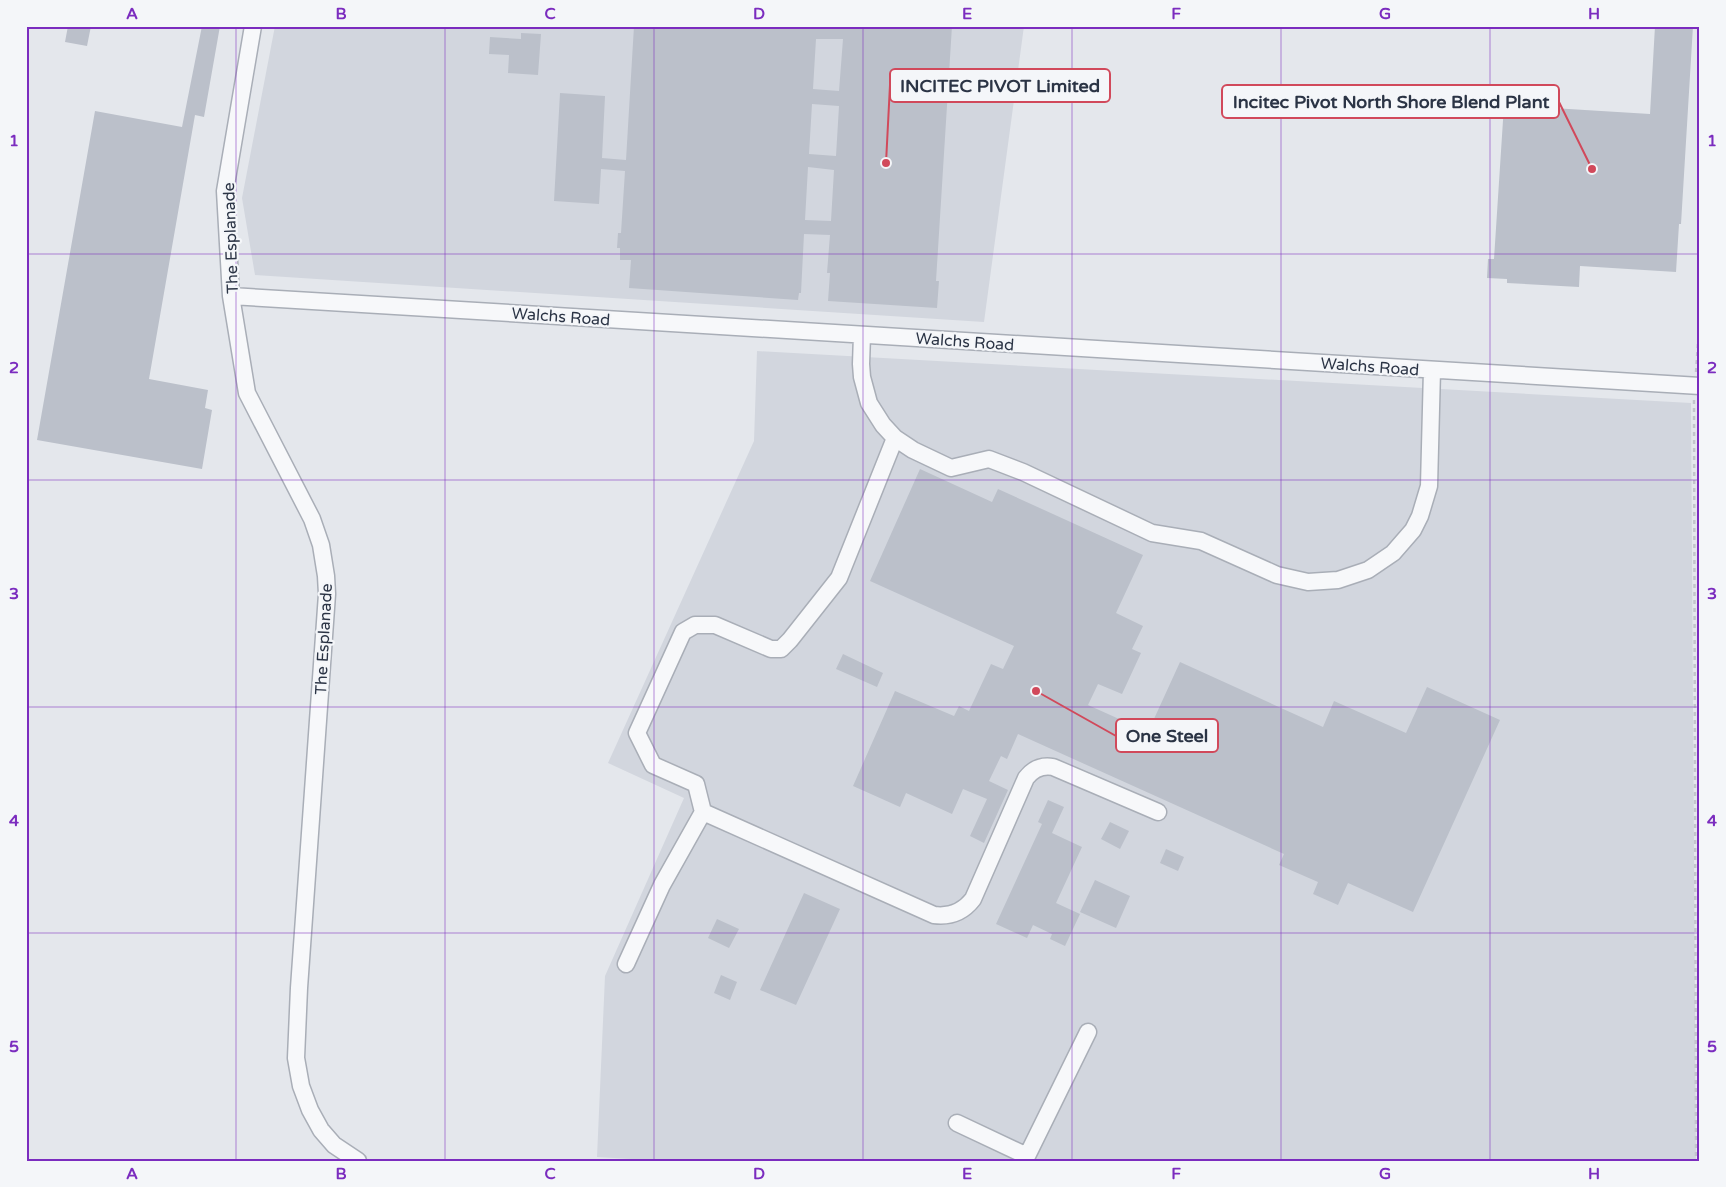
<svg xmlns="http://www.w3.org/2000/svg" width="1726" height="1187" font-family="'Varela Round',sans-serif">
<style>
.built{fill:#d2d6de}
.building{fill:#bbc0ca;fill-rule:evenodd}
.lines{fill:none;stroke-linecap:round;stroke-linejoin:round}
.minor-casing{stroke:#a9aeb7;stroke-width:19}
.path{stroke:#c2c5cb;stroke-width:2.5;stroke-dasharray:4 4;stroke-linecap:butt}
.minor{stroke:#f7f8fa;stroke-width:16}
.grid{fill:none;stroke:#7b2cbf;stroke-width:1;stroke-opacity:0.55}
.labels{text-anchor:middle;stroke-width:4.5;stroke-linejoin:round;paint-order:stroke}
.street-label{font-size:16px;fill:#2b3445;stroke:#f4f6f9}
.leader{fill:none;stroke:#d1495b;stroke-width:2}
.callout-dot{fill:#d1495b;stroke:#f4f6f9;stroke-width:2}
.callout{fill:#f4f6f9;stroke:#d1495b;stroke-width:2}
.callout-label{font-size:18px;text-anchor:middle;font-weight:bold;fill:#2b3445}
.neatline{fill:none;stroke:#7b2cbf;stroke-width:2}
.grid-label{font-size:16px;text-anchor:middle;font-weight:bold;fill:#7b2cbf}
</style>
<rect width="100%" height="100%" fill="#e4e7ec"/>
<!-- built -->
<path class="built" d="M 275,26 L 1024,26 L 984,322 L 255,275 L 242,198 Z
M 757,351 L 1691,403 L 1696,1161 L 665,1161 L 597,1157 L 605,976 L 684,798 L 608,763 L 754,441 Z"/>
<!-- building -->
<path class="building" d="M 68,26 L 91,26 L 87,46 L 65,42 Z
M 202,26 L 220,26 L 204,117 L 195,115 L 149,379 L 208,390 L 205,408 L 212,410 L 202,469 L 37,440 L 95,111 L 182,127 Z
M 634,26 L 952,26 L 936,281 L 939,281 L 937,308 L 828,301 L 830,273 L 827,273 L 830,235 L 804,234 L 801,293 L 799,293 L 798,300 L 629,288 L 631,260 L 620,260 L 620,248 L 617,248 L 618,233 L 621,233 L 625,171 L 601,169 L 599,204 L 554,201 L 560,93 L 605,96 L 602,158 L 626,160 ZM 816,39 L 843,39 L 839,91 L 813,89 ZM 812,104 L 839,106 L 836,156 L 809,154 ZM 808,167 L 834,170 L 831,221 L 805,220 Z
M 1655,26 L 1693,26 L 1681,224 L 1679,224 L 1676,272 L 1580,266 L 1579,287 L 1507,283 L 1507,279 L 1487,278 L 1488,259 L 1494,259 L 1504,105 L 1650,114 Z
M 521,33 L 541,34 L 538,75 L 508,73 L 509,55 L 489,54 L 490,37 L 521,39 Z
M 920,469 L 992,502 L 998,489 L 1143,555 L 1116,613 L 1143,626 L 1132,649 L 1141,653 L 1122,694 L 1098,684 L 1088,705 L 1148,732 L 1180,662 L 1323,727 L 1334,701 L 1406,733 L 1427,687 L 1500,720 L 1413,912 L 1348,883 L 1338,905 L 1313,894 L 1318,882 L 1279,865 L 1284,854 L 1018,734 L 1007,759 L 1001,756 L 989,781 L 1008,790 L 984,843 L 970,836 L 987,799 L 963,789 L 952,814 L 906,793 L 900,807 L 853,786 L 895,691 L 954,716 L 959,706 L 969,711 L 991,664 L 1003,669 L 1014,646 L 870,581 Z
M 843,654 L 883,673 L 877,687 L 836,669 Z
M 1048,800 L 1064,807 L 1052,833 L 1082,847 L 1056,903 L 1080,914 L 1065,946 L 1050,939 L 1052,934 L 1033,925 L 1027,938 L 996,924 L 1042,824 L 1038,822 Z
M 1110,822 L 1129,831 L 1120,849 L 1101,839 Z
M 1166,849 L 1184,857 L 1178,871 L 1160,863 Z
M 1095,880 L 1130,896 L 1116,928 L 1080,912 Z
M 804,893 L 840,909 L 796,1005 L 760,990 Z
M 717,919 L 739,929 L 729,948 L 708,938 Z
M 721,975 L 737,982 L 730,1000 L 714,993 Z"/>
<g class="lines">
<!-- minor casing -->
<g class="minor-casing">
<path id="minor" d="M 253,26 L 225,191 L 231,296 L 247,393 L 312,519 L 321,545 L 326,576 L 327,594 L 299,988 L 296,1058 L 301,1086 L 310,1110 L 321,1130 L 334,1145 L 358,1161
M 231,296 L 1700,386
M 862,335 L 861,364 L 862,377 L 869,403 L 883,425 L 895,438 L 913,450 L 951,468 L 989,459 L 1023,472 L 1152,533 L 1201,541 L 1277,575 L 1308,582 L 1338,580 L 1368,570 L 1393,553 L 1413,530 L 1420,516 L 1429,486 L 1432,370
M 703,812 L 934,915 C 950,917 963,912 973,899 L 1026,778 C 1033,769 1042,765 1053,767 L 1158,812
M 626,964 L 662,885 L 703,812 L 696,784 L 653,765 L 637,733 L 683,632 L 695,625 L 715,625 L 771,649 L 781,649 L 790,640 L 839,578 L 895,438
M 957,1123 L 1027,1156
M 1026,1161 L 1027,1156 L 1088,1032"/>
</g>
<!-- path -->
<path class="path" d="M 1696,372 L 1700,314
M 1694,400 L 1696,1161"/>
<!-- minor -->
<use href="#minor" class="minor"/>
</g>
<!-- grid -->
<path class="grid" d="M 236,26 L 236,1161M 445,26 L 445,1161M 654,26 L 654,1161M 863,26 L 863,1161M 1072,26 L 1072,1161M 1281,26 L 1281,1161M 1490,26 L 1490,1161M 26,254 L 1700,254M 26,480 L 1700,480M 26,707 L 1700,707M 26,933 L 1700,933"/>
<g class="labels">
<!-- street labels -->
<g class="street-label">
<text transform="translate(230 238) rotate(-92)" y="6">The Esplanade</text>
<text transform="translate(561 316) rotate(4)" y="6">Walchs Road</text>
<text transform="translate(965 341) rotate(4)" y="6">Walchs Road</text>
<text transform="translate(1370 366) rotate(4)" y="6">Walchs Road</text>
<text transform="translate(323 639) rotate(-87)" y="6">The Esplanade</text>
</g>
</g>
<!-- callouts -->
<path class="leader" d="M886 163L890 85M1592 169L1559 102M1036 691L1116 736"/>
<g class="callout-dot">
<circle cx="886" cy="163" r="5"/>
<circle cx="1592" cy="169" r="5"/>
<circle cx="1036" cy="691" r="5"/>
</g>
<g class="callout">
<rect x="890" y="69" width="220" height="33" rx="5"/>
<rect x="1222" y="85" width="337" height="33" rx="5"/>
<rect x="1116" y="719" width="102" height="33" rx="5"/>
</g>
<g class="callout-label">
<text x="1000" y="92">INCITEC PIVOT Limited</text>
<text x="1391" y="108">Incitec Pivot North Shore Blend Plant</text>
<text x="1167" y="742">One Steel</text>
</g>
<!-- border -->
<rect width="1726" height="1187" fill="none" stroke="#f4f6f9" stroke-width="55"/>
<rect x="28" y="28" width="1670" height="1132" class="neatline"/>
<g class="grid-label">
<text x="132" y="19">A</text>
<text x="341" y="19">B</text>
<text x="550" y="19">C</text>
<text x="759" y="19">D</text>
<text x="967" y="19">E</text>
<text x="1176" y="19">F</text>
<text x="1385" y="19">G</text>
<text x="1594" y="19">H</text>
<text x="14" y="146">1</text>
<text x="1712" y="146">1</text>
<text x="14" y="373">2</text>
<text x="1712" y="373">2</text>
<text x="14" y="599">3</text>
<text x="1712" y="599">3</text>
<text x="14" y="826">4</text>
<text x="1712" y="826">4</text>
<text x="14" y="1052">5</text>
<text x="1712" y="1052">5</text>
<text x="132" y="1179">A</text>
<text x="341" y="1179">B</text>
<text x="550" y="1179">C</text>
<text x="759" y="1179">D</text>
<text x="967" y="1179">E</text>
<text x="1176" y="1179">F</text>
<text x="1385" y="1179">G</text>
<text x="1594" y="1179">H</text>
</g>
</svg>
